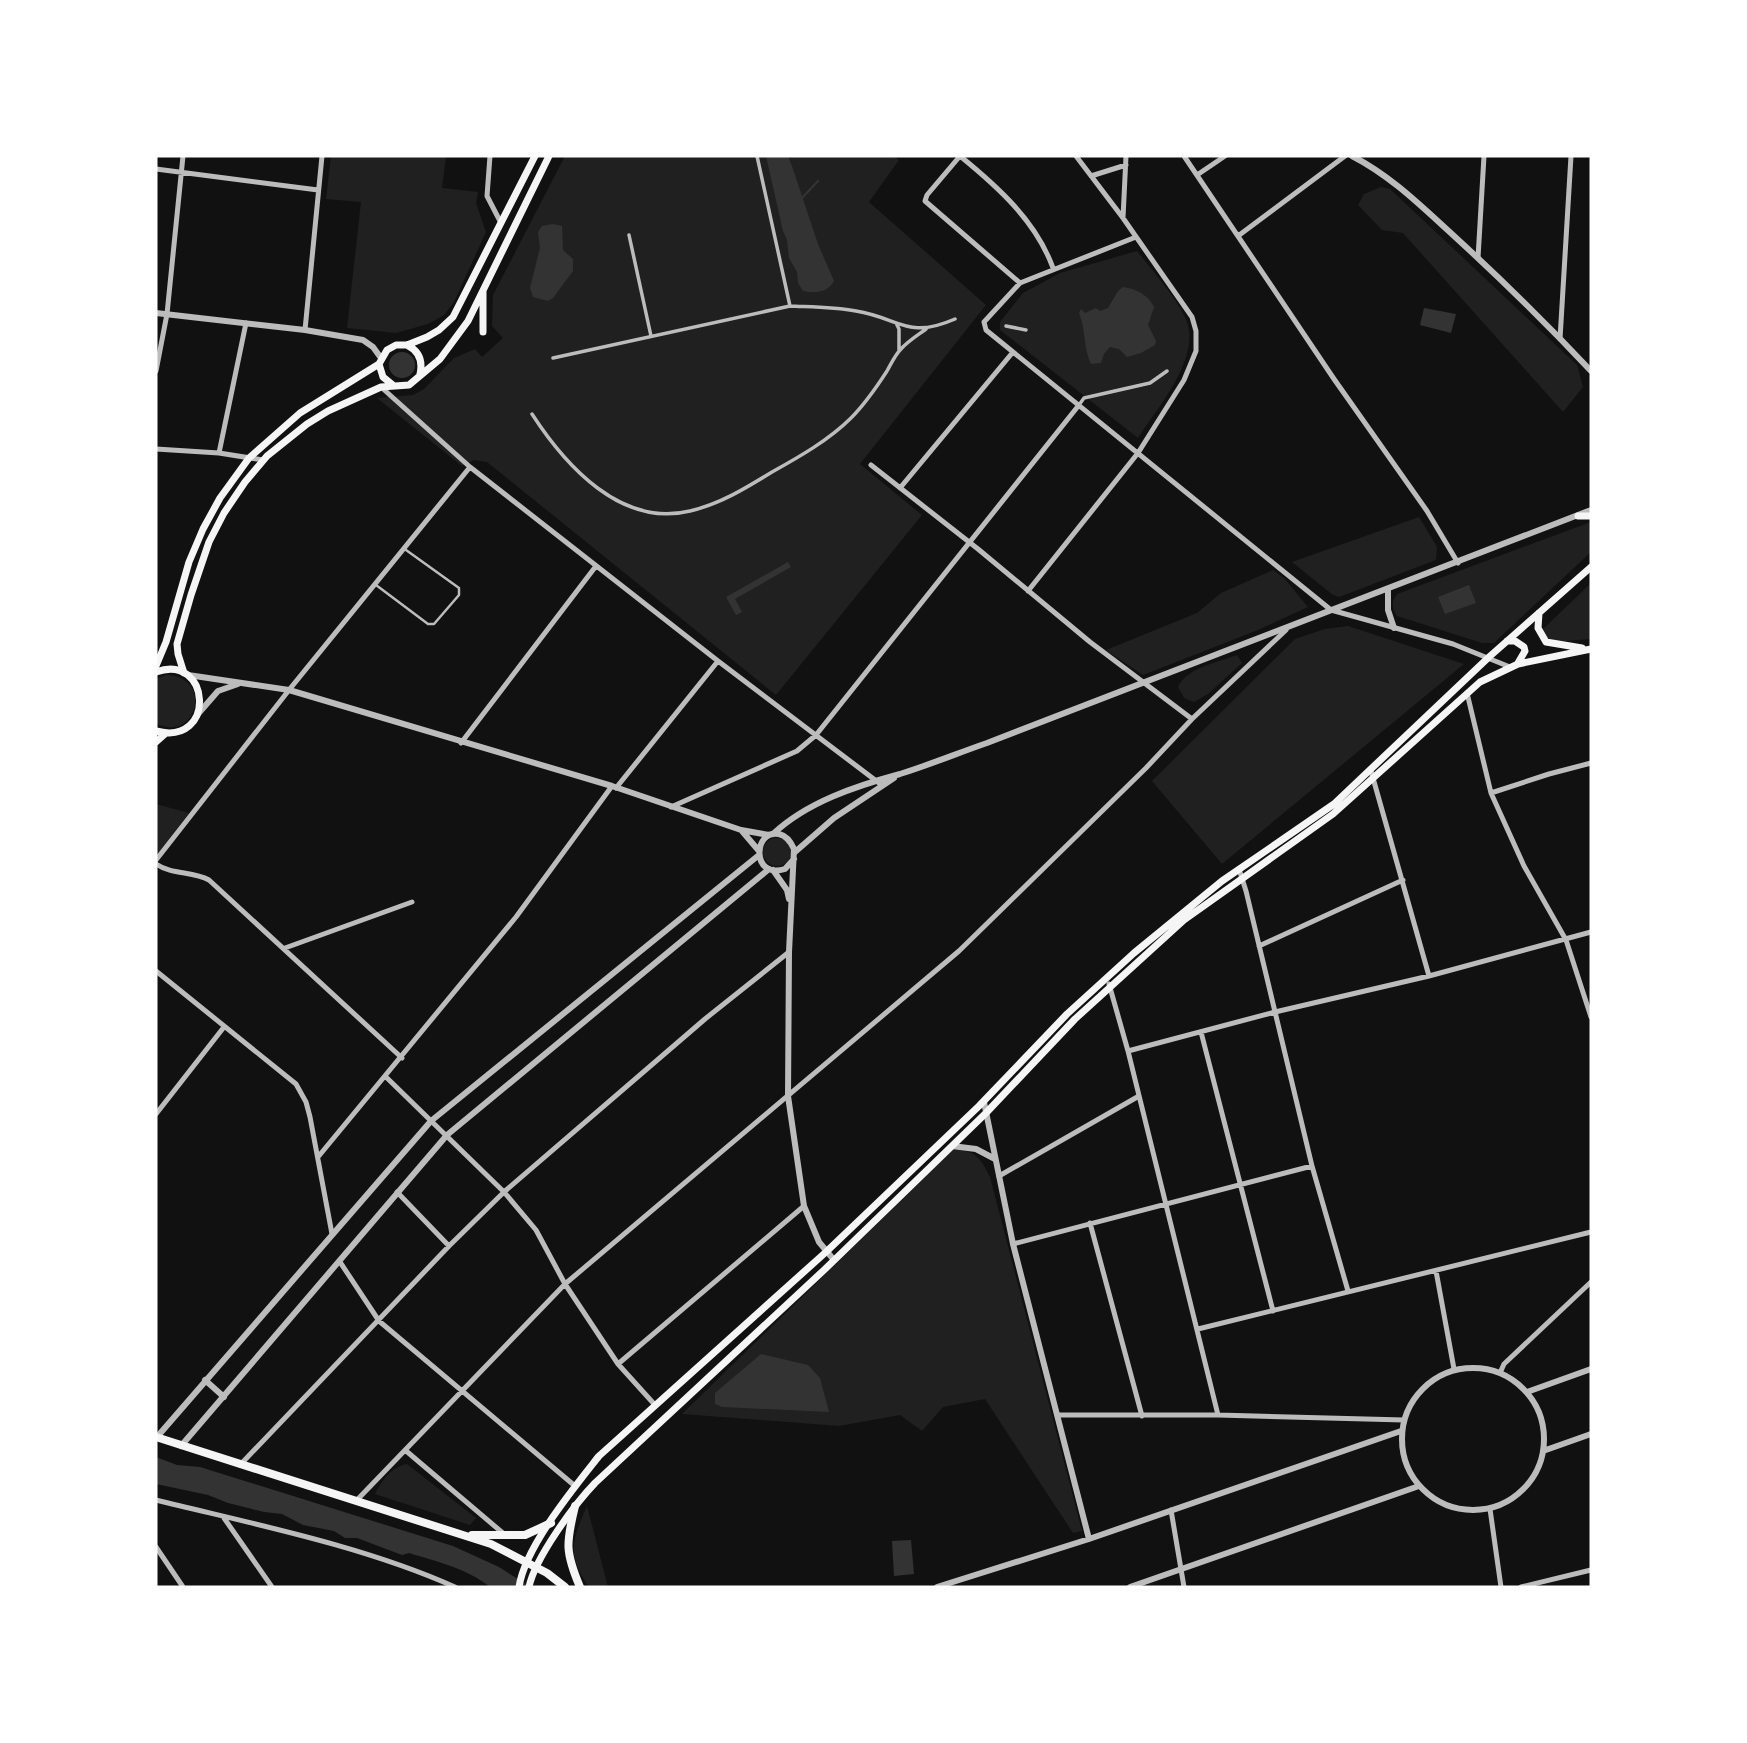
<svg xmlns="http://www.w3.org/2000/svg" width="1747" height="1743" font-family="Mulish,sans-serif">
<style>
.green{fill:#202020}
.water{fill:#333}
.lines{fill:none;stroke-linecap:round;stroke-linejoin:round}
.stream{stroke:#333;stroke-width:2.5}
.service{stroke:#bcbcbc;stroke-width:2.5}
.pedestrian{stroke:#bcbcbc;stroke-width:3.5}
.minor{stroke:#bcbcbc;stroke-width:5}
.tertiary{stroke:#bcbcbc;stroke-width:6}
.secondary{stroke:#f5f5f5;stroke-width:7}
.primary{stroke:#f5f5f5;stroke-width:8}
</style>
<rect width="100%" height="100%" fill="#111"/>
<!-- green -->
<path class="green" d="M 331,156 L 446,156 L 442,188 L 478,192 L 476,203 L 486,232 L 454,302 L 444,315 L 428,324 L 396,333 L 347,328 L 361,202 L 326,199 Z
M 565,156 L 894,156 L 899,160 L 869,202 L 986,305 L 860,464 L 922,515 L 776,695 L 487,462 L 474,460 L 462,466 L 377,398 L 413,395 L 424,389 L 454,358 L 475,349 L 482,357 L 503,338 L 492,326 L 493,295 Z
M 1381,187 L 1390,189 L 1577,365 L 1583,387 L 1563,412 L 1403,233 L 1382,230 L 1358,205 L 1364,194 Z
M 1137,251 C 1152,270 1175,296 1185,317 C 1204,355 1158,407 1138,438 L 1000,330 L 1000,322 L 1023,293 L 1060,273 Z
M 1419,517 L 1437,547 L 1436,560 L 1339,597 L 1333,595 L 1292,562 Z
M 1591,522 L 1591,552 L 1494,643 L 1482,643 L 1397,616 C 1392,608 1391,602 1397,594 Z
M 1273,570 L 1284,578 L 1308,607 L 1258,630 L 1143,675 L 1106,650 L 1197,613 L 1221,593 Z
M 1591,583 L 1591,639 L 1551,642 L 1541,631 Z
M 1348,626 L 1464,664 L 1222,864 L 1152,781 L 1295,639 L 1325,629 Z
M 1237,655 L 1242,663 L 1208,694 L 1194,702 L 1184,698 L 1178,687 C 1186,668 1219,662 1237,655 Z
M 166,675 C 216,677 195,745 156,723 L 156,679 Z
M 156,804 L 189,813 L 156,856 Z
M763 852a14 14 0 1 1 28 0a14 14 0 1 1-28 0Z
M 954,1149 C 975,1151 981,1158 990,1177 L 1082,1531 L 1073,1533 L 985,1399 L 943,1407 L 922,1431 L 900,1415 L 839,1426 L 682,1414 Z
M 407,1464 L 476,1518 L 470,1525 L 375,1494 C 383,1479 390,1468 407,1464 Z
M 587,1506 L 608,1587 L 589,1587 C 566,1554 572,1541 587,1506 Z"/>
<!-- water -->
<path class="water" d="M 766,156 L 788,156 L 792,166 L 818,244 L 834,281 C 828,292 816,294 803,291 L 798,283 L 797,272 L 789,258 L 787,240 L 783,231 Z
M 553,224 L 562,226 L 563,250 L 573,259 L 573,271 L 553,298 L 548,301 L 533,297 L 530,288 L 540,248 L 538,232 L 542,226 Z
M 1123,287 C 1137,289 1148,295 1154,307 L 1148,325 L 1156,341 L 1155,345 L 1141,353 L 1127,357 L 1119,349 L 1110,347 L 1104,354 L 1101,363 L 1091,364 C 1083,347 1086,330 1079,313 L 1081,309 L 1085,313 L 1096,308 L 1100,311 L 1108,308 L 1118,291 Z
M 1424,308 L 1456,314 L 1451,333 L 1420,325 Z
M389 365a13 13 0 1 1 26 0a13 13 0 1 1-26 0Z
M 788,562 L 791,567 L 735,599 L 742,612 L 736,615 L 726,597 Z
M 1469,585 L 1476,603 L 1445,614 L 1438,597 Z
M 761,1354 L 808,1365 L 820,1378 L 829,1412 L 722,1407 L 715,1404 L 715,1393 Z
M 156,1457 L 177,1465 L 200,1467 L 453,1546 L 499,1567 L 530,1587 L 490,1587 C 466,1568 438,1562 409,1553 L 402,1555 L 357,1538 L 345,1538 L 334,1531 L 303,1525 L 282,1514 L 264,1512 L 228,1503 L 208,1495 L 156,1484 Z
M 911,1540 L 914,1574 L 894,1576 L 892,1541 Z"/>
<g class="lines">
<!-- stream -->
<path class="stream" d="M 802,198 L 818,181"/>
<!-- service -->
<path class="service" d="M 376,585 L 428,624 L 434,624 L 459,595 L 459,588 L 406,550"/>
<!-- pedestrian -->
<path class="pedestrian" d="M 629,235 L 651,336
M 790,306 C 811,307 834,307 856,311 C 900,318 907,340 955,319
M 897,325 L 899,329 L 899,350
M 1006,326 L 1026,330
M 553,358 L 790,306 L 757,156
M 1079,405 L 1084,398 L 1150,383 L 1167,371
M 532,414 C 565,465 621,528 690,511 C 720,504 746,488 772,472 C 799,457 829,440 851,418 C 865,404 876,388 887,371 C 891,364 895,355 901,349 C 908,341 918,335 926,329"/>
<!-- minor -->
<path class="minor" d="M 490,156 L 487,196 L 501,223
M 960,156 L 927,195 L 925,201 L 1020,283
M 960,156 C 998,187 1036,221 1053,268
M 1184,156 L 1334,379 L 1427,511 L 1458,563
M 156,169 L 318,190
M 1197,175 L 1225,156
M 1091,176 L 1126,165
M 1123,218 L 1126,156
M 1238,236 L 1345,156
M 1136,237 L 1020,283 L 984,322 L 986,330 L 1331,610 L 1453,644 L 1510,667
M 1478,258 L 1484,156
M 305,330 L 322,156
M 1560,339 L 1571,156
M 156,371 L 167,314 L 183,156
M 381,387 L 470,467 L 718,661 L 879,783
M 156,449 L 219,453 L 263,460
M 219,453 L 246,323
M 871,465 L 978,549 L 1090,642 L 1192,719
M 900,488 L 1013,352
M 1028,591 L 1138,453 L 1184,380 L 1196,351 L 1196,331 L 1192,317 L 1123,218 L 1076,156
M 1467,693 L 1491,793 L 1524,866 L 1566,940 L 1591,1017
M 461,743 L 596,566
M 1371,771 L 1429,976
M 616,788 L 718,661
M 1491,793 L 1549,774 L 1591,763
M 671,807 L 797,751 L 816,735 L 1079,405
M 156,860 L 289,690 L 470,467
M 156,864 C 172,875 192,871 209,880 L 402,1058
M 1239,869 L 1246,891 L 1312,1166 L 1348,1291
M 1259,946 L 1403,880
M 285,948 L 412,902
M 156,971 L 296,1084 L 306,1102 L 310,1117 L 332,1234
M 1109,984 L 1128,1051 L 1218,1415
M 1201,1032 L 1273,1311
M 1128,1051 L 1275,1012 L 1429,976 L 1591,932
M 386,1077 L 504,1192 L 536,1230 L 565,1284 L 618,1364 L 655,1405
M 156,1114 L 224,1027
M 318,1157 L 516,917 L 612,786
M 999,1176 L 1139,1096
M 397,1192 L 449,1246
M 1090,1223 L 1142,1416
M 1013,1244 L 1312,1166
M 340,1262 L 379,1321 L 575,1486
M 1436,1271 L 1454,1369
M 1198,1329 L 1591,1232
M 618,1364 L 804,1206
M 1500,1373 L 1504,1364 L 1591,1282
M 1057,1415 L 1218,1415 L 1404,1420
M 405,1450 L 504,1534
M 240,1465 L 449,1246 L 504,1192 L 705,1019 L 789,952
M 156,1500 C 253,1524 364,1546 455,1587
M 356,1501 L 565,1284 L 959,951 L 1146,768 L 1192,719 L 1286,630
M 1490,1509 L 1501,1587
M 1171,1510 L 1184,1587
M 224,1518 L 272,1587
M 156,1547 L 183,1587
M 1521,1587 L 1591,1570"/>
<!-- tertiary -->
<path class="tertiary" d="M 1352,156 C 1391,176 1421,206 1453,235 C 1501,279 1547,324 1591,371
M 156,313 L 305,330 L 363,340 L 373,347 L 381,358
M 1388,589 L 1388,610 L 1394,628
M 188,675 L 289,690 L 612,786 L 741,830 L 769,835
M 198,714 L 218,691 L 238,684
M 742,831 L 759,851
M 773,834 C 807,802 856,786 900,774 C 929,765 958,753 987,743 L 1591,510
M 795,852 L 834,818 L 894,778
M 794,859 L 785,869 C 751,880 753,829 779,834 C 787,836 791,842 794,849 L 789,952 L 788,1096 L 804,1206 L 819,1242 L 834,1260
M 773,870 L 787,890 L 789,899
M 984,1102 L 1013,1244 L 1089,1539
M 952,1146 L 976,1149 L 995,1159
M1402 1439a71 71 0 1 1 142 0a71 71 0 1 1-142 0Z
M 205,1380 L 224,1397
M 1527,1392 L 1591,1369
M 157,1437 L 431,1121 L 759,855
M 181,1446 L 447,1135 L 769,869
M 1543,1451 L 1591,1434
M 937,1587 L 1089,1539 L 1401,1431
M 1130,1587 L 1419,1486"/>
<!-- secondary -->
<path class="secondary" d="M 483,291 L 483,332
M 407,345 C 419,351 423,361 420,374
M 379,364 L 383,377 L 394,386
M 1578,516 L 1591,516
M 1539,613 L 1538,628 L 1546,642 L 1582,648
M 1507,641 L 1515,641 L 1524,647 L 1525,651 L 1518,663
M 156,666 L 166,642 L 189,562 L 203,529 L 220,498 L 249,458 L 300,413 L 379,364 L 387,350 L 396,345 L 407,345 L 427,337 L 439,330 L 453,317 L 535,156
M 156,672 C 211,652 217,747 156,731
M 184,673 L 178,654 L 177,644 L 191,595 L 209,542 L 224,513 L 245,482 L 267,456 L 307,424 L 328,411 L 381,387 L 409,385 L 440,359 L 468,321 L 549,156
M 156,742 L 165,734
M 519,1587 C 525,1547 573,1489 599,1456 L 826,1252 L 979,1106 L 1067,1014 L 1134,953 L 1222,881 L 1334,804 L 1489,657 L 1591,567
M 529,1587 C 535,1558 574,1505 595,1483 L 823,1271 L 986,1113 L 1075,1019 L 1184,920 L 1333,814 L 1480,682 L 1518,664 L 1591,649"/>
<!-- primary -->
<path class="primary" d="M 156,1437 L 491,1544 L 547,1573 L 565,1587
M 575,1506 C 566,1543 565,1552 580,1587
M 472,1535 L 525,1535 L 551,1523"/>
</g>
<!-- border -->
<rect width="1747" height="1743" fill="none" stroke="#ffffff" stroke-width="315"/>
</svg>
